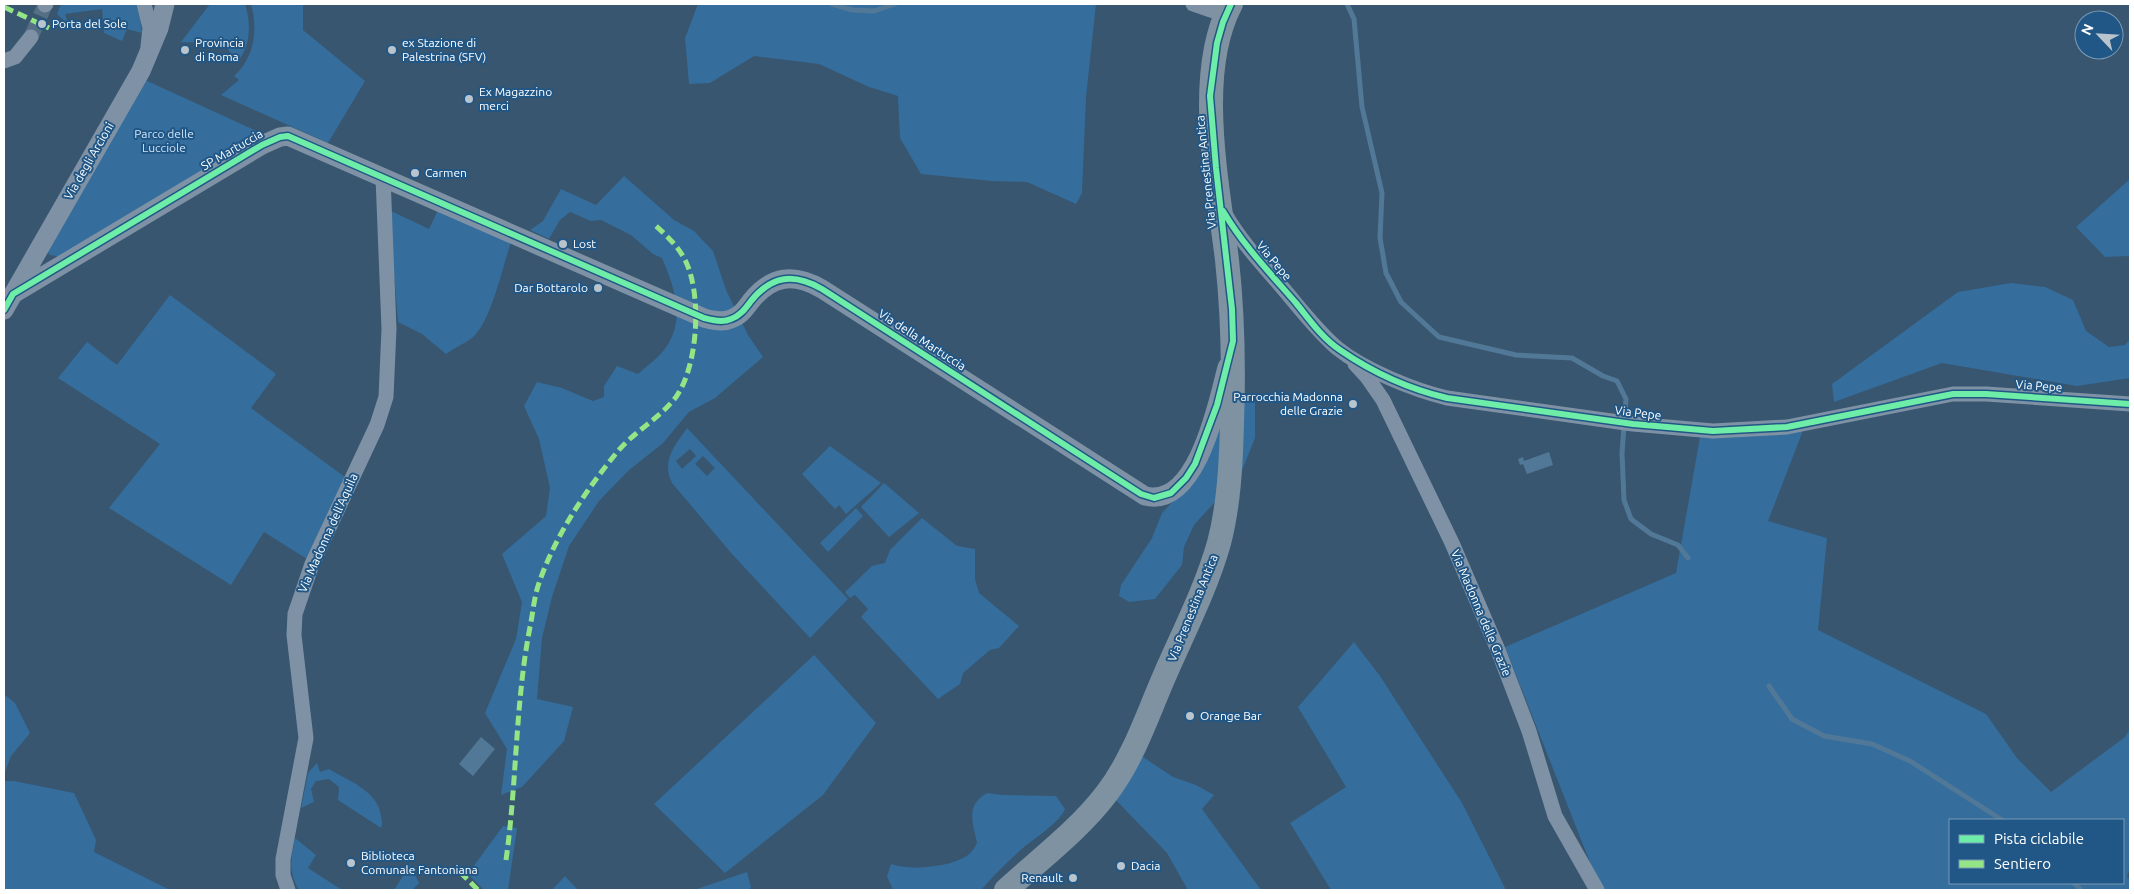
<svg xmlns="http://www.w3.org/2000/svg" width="2134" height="894" font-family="Ubuntu,sans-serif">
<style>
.green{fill:#356d9c;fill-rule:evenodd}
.water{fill:#527898}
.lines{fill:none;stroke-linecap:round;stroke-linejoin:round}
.stream{stroke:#527898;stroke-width:5}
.minor-tunnel{stroke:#566f85;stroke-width:15;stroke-dasharray:15 8;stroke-linecap:butt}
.minor{stroke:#7f92a5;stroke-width:15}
.tertiary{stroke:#7f92a5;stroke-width:19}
.primary{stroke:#7e92a2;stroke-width:24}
.quiet{stroke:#94e586;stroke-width:5;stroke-dasharray:10 5;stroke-linecap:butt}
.cycleway-casing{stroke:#215786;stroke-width:9}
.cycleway{stroke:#6deda7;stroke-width:6}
.poi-dot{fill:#b9c4cd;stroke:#215786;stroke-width:2}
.labels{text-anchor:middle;stroke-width:4;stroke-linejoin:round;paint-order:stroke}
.poi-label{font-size:12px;fill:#fff;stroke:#215786;text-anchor:start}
.park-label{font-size:12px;fill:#cfe5f7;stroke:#215786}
.street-label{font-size:12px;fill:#fff;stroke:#215786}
</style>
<rect width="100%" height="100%" fill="#38566f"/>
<!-- green -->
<path class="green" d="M 61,4 L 136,4 L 140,18 L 142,33 L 127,29 L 122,41 L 104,33 L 102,9 L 65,14 L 68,24 L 57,14 Z
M 210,4 L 245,4 C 251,23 251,45 238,61 L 223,44 L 181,42 Z
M 251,4 L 303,4 L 303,30 L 365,81 L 328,143 L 221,95 L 239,80 L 234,76 C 255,58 258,28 251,4 Z
M 698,4 L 1096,4 L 1086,97 L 1082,193 L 1076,204 L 1027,182 L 992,181 L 921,174 L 900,138 L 898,96 L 869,87 L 819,64 L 754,56 L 710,83 L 689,84 L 685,38 Z
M 145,80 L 263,134 L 62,257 L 50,255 L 46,250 Z
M 624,176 L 674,220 L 694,231 L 713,251 L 726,290 L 748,335 L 763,357 L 715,398 L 689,412 L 663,443 L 628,471 L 599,501 L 569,546 L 552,597 L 542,638 L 537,699 L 573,707 L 564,741 L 522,787 L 501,795 L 507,749 L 485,713 L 516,639 L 522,602 L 502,554 L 546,516 L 550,488 L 539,439 L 524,406 L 537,382 L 562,388 L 593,401 L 604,397 L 604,386 L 617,366 L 638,374 C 647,366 660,357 666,347 C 686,319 674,286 662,258 L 653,254 L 631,235 L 601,220 L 591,221 L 570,212 L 560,220 L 549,239 L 530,230 L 543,221 L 561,189 L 596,205 Z
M 2130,179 L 2130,256 L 2105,257 L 2076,227 Z
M 389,210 L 429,229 L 438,210 L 511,242 C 503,265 491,323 472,338 C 464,344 454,348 446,354 L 422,334 L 398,322 Z
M 2011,283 L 2045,287 L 2073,300 L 2086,331 L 2109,347 L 2125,345 L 2130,339 L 2130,378 L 2077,386 L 1942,363 L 1834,402 L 1832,384 L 1958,292 Z
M 170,295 L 276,374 L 251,408 L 345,477 L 307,559 L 264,532 L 231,585 L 109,508 L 160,444 L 58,378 L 87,342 L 117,365 Z
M 1243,395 L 1253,397 L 1255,401 L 1255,438 L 1235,488 L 1214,503 L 1194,525 L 1184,547 L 1182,565 L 1155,599 L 1129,602 L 1119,596 L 1121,585 L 1152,538 L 1162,513 L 1175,499 L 1219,419 Z
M 687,428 L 848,599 L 810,638 L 732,554 L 672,483 C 661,461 675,445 687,428 ZM 690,449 L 696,456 L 682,469 L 676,461 ZM 703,456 L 715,468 L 707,476 L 695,464 Z
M 1804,428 L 1768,521 L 1827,538 L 1818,630 L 1986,714 L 2017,758 L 2051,792 L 2125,737 L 2130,729 L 2130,867 L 2127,877 L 2130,879 L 2130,890 L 1601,890 L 1505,647 L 1676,573 L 1700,437 ZM 1950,820 L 2123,820 L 2123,883 L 1950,883 Z
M 830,446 L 881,483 L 846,514 L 839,505 L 835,509 L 802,474 Z
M 884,483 L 919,513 L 889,537 L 861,507 Z
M 856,508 L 863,516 L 828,552 L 820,543 Z
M 922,518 L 957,546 L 975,549 L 975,579 L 979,593 L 1019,626 L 999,648 L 990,650 L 963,673 L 960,684 L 938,699 L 861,617 L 868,609 L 855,595 L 850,598 L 845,592 L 872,566 L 885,563 L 890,550 Z
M 1354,642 L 1380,676 L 1462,803 L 1506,890 L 1331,890 L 1290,823 L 1346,787 L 1298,707 Z
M 814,655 L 876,723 L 823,795 L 725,873 L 654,804 Z
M 4,694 L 15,703 L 30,733 L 11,756 L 4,775 Z
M 1140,755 L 1173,777 L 1196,785 L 1214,795 L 1202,809 L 1261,890 L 1188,890 L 1167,853 L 1112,796 Z
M 317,763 L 320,772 L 329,769 C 349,781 378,791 381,816 C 382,821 383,823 381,828 L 338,800 L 339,787 L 329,779 L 316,781 L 311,789 L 314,802 L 301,808 L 308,773 Z
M 4,781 L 14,781 L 74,793 L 96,840 L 94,852 L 170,890 L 4,890 Z
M 987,793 L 1002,795 L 1056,796 L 1065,809 C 1060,822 1035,838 1023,848 C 1008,861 994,875 981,890 L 893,890 L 887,876 L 891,864 C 910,871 952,867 968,855 C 972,852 975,847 977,843 C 973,823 965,805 987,793 Z
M 503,826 L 517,828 L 508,890 L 484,890 L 468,874 Z
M 295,838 L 316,855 L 308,868 L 342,890 L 299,890 C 288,874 291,856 295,838 Z
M 410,865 L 419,883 L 412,890 L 394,890 Z
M 747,872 L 751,887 L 749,890 L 680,890 L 697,889 Z
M 565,876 L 578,890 L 552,890 Z"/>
<!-- water -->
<path class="water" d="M 1549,452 L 1553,465 L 1527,474 L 1523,464 L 1520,465 L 1518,459 L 1523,457 L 1524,461 Z
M 481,737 L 495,749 L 473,776 L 459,764 Z"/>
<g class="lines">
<!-- stream -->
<path class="stream" d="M 832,4 L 852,10 L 874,11 L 895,4
M 1347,4 L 1354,19 L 1362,107 L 1382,193 L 1380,238 L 1386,273 L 1401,302 L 1439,337 L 1516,355 L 1572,358 L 1603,376 L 1617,381 L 1626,399 L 1622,453 L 1624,500 L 1631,519 L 1651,534 L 1678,545 L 1688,558
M 1769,686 L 1792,719 L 1824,736 L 1872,744 L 1910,761 L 2002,820
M 2074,883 L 2081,890"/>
<!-- minor-tunnel -->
<path class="minor-tunnel" d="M 31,37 L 45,5"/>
<!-- minor -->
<path class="minor" d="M 144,4 L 150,28 L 148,46
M 1193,4 L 1225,15
M 45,5 L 46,4
M 4,61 L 15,57 L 31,37
M 1225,214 C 1240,240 1261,263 1281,286 C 1299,307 1316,330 1337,348 C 1364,370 1414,390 1447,398 L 1633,424 L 1713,431 L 1787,427 L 1953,394 L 1986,394 L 2130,404
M 1355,364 L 1367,377 L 1383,400 L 1452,543 L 1498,650 L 1529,731 L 1555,816 L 1597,890
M 288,890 L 283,875 L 283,859 L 306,738 L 294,635 L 295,614 L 312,564 L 377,425 L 386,397 L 389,329 L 383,177"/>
<!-- tertiary -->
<path class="tertiary" d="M 13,294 L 262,145 L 280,137 L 288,136 L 704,318 C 712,320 722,323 731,319 C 740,316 745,309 751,301 C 772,275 794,273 822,289 L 1145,496 C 1197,509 1218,402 1227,367
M 4,310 L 141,71 L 159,28 L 165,4"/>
<!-- primary -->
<path class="primary" d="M 1006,890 C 1040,859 1079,830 1107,793 C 1133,759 1147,716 1164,677 C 1183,633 1206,589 1219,543 C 1229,505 1231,463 1232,424 C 1234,369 1233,315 1227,260 C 1218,184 1194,74 1231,4"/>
<!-- quiet -->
<path class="quiet" d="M 4,7 L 49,28
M 506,860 C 517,783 515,704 530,627 C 533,613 534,597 539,583 C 556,534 586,490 618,451 C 635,431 660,418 676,397 C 698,366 702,296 686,262 C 679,247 667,236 655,225
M 460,872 L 478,890"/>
<!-- cycleway casing -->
<g class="cycleway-casing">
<path id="cycleway" d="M 1223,211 C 1243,245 1270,273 1296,303 C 1309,319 1322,338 1340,350 C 1372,372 1409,389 1447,398 L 1633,424 L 1713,431 L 1787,427 L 1953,394 L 1986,394 L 2130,404
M 4,310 L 13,294 L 262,145 L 280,137 L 288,136 L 704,318 C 712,320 722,323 731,319 C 740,316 745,309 751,301 C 772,275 794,273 822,289 L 1141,494 L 1154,498 L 1171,493 L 1186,478 L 1195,464 L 1217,405 L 1233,341 L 1232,309 L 1216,168 L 1210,96 L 1217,43 L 1223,22 L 1231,4"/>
</g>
<!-- cycleway -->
<use href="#cycleway" class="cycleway"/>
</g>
<!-- markers -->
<g class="poi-dot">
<circle cx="42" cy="24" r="5"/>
<circle cx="185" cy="50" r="5"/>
<circle cx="392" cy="50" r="5"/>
<circle cx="469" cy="99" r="5"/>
<circle cx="415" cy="173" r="5"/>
<circle cx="563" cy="244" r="5"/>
<circle cx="598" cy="288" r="5"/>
<circle cx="1353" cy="404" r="5"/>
<circle cx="1190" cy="716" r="5"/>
<circle cx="351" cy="863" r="5"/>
<circle cx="1121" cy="866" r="5"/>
<circle cx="1073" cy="878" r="5"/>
</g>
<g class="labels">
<!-- poi labels -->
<g class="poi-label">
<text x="52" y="28">Porta del Sole</text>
<text x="195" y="47">Provincia<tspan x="195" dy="14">di Roma</tspan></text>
<text x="402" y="47">ex Stazione di<tspan x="402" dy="14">Palestrina (SFV)</tspan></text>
<text x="479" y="96">Ex Magazzino<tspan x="479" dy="14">merci</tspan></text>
<text x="425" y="177">Carmen</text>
<text x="573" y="248">Lost</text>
<text x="588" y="292" text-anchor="end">Dar Bottarolo</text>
<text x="1343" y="401" text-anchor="end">Parrocchia Madonna<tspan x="1343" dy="14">delle Grazie</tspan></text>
<text x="1200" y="720">Orange Bar</text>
<text x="361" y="860">Biblioteca<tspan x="361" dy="14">Comunale Fantoniana</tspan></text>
<text x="1131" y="870">Dacia</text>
<text x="1063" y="882" text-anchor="end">Renault</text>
</g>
<!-- park labels -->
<g class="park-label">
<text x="164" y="138">Parco delle<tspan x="164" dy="14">Lucciole</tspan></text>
</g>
<!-- street labels -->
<g class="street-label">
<text transform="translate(232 150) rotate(-30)" y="4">SP Martuccia</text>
<text transform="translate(89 161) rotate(-60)" y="4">Via degli Arcioni</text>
<text transform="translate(1206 172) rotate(-96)" y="4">Via Prenestina Antica</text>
<text transform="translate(1274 261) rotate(50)" y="4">Via Pepe</text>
<text transform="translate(922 340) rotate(33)" y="4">Via della Martuccia</text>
<text transform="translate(2039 386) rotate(4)" y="4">Via Pepe</text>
<text transform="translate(1638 413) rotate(7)" y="4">Via Pepe</text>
<text transform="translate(328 533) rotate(-66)" y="4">Via Madonna dell'Aquila</text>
<text transform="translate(1193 608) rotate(-68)" y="4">Via Prenestina Antica</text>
<text transform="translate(1481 613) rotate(67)" y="4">Via Madonna delle Grazie</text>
</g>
</g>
<!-- border -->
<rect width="2134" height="894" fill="none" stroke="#ffffff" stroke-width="10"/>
<!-- legend -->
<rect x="1949" y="819" width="175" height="65" fill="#215786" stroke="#7a9ab6"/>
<rect x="1959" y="835" width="25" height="8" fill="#6deda7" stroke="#7a9ab6"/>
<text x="1994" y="844" font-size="15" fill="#ffffff">Pista ciclabile</text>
<rect x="1959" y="860" width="25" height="8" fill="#94e586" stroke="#7a9ab6"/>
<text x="1994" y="869" font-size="15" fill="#ffffff">Sentiero</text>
<!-- north arrow -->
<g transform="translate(2099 35) rotate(295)"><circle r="24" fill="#215786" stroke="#7a9ab6"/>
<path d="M0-4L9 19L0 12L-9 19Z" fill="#b9c4cd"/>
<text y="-8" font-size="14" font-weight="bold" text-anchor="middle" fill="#ffffff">N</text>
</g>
</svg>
